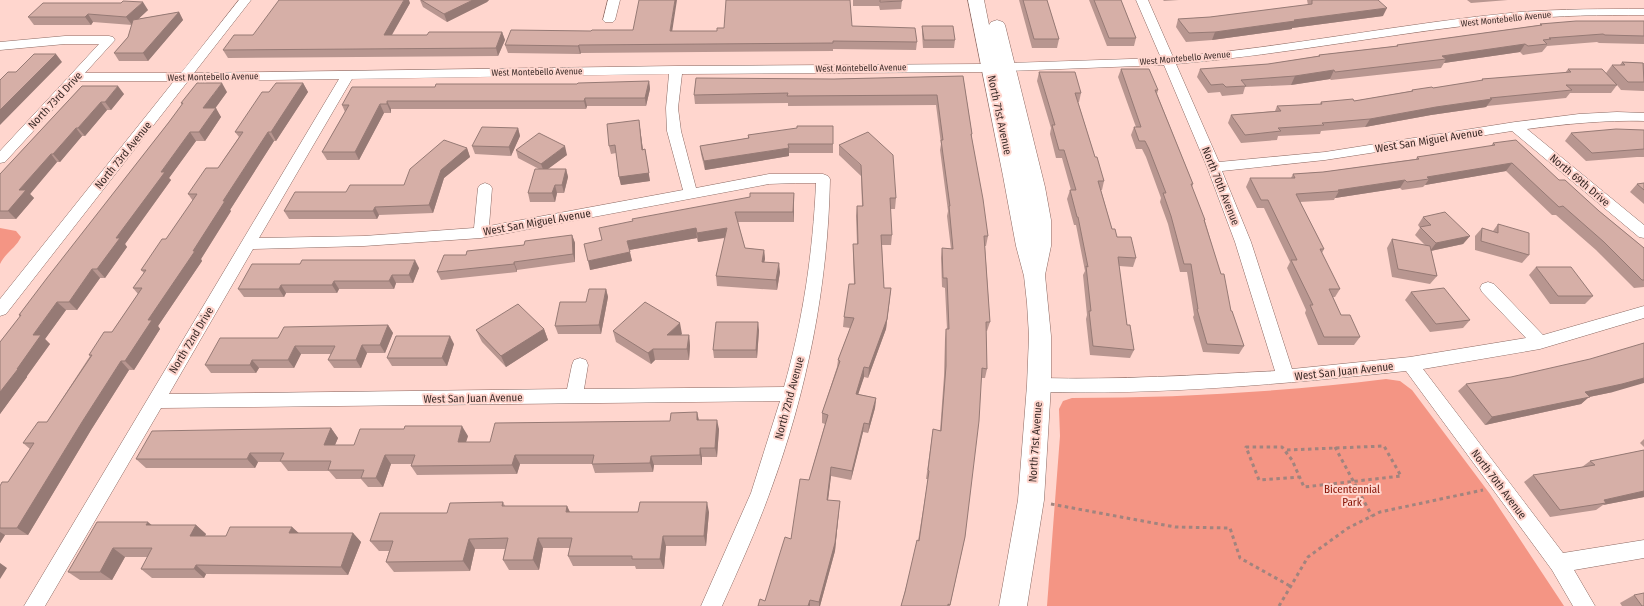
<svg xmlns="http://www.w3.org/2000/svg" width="1644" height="606" font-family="'Fira Sans Condensed',sans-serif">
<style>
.green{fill:#f49584}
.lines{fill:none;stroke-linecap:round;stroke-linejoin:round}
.street-casing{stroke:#8c6962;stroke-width:1}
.secondary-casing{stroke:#8c6962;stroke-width:1}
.path{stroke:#a1847e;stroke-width:3;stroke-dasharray:3.5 3.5;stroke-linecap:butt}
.street{fill:#fff;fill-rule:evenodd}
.secondary{fill:#fff;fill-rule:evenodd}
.wall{fill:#b89690}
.shaded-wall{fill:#967a75}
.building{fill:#d6afa7;stroke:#967a75}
.labels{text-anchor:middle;stroke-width:4;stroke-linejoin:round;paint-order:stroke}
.far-street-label{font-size:9px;fill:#3c2c29;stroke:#ffd6ce}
.street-label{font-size:11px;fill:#3c2c29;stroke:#ffd6ce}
.park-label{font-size:11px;fill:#871204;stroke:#ffd6ce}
</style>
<rect width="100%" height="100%" fill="#ffd6ce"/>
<!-- green -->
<path class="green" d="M 0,228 L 16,231 L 21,237 C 16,248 5,253 0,264 Z
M 1386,379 L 1400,381 L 1412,390 L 1490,494 L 1564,606 L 1047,606 L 1060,436 L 1059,409 L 1063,401 L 1072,398 C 1177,398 1282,392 1386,379 Z"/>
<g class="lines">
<!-- street casing -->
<g class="street-casing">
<path id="street" d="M 239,0 L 251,0 L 194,73 L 675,66 L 981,64 L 1161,58 L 1136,0 L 1148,0 L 1173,57 C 1289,47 1404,23 1520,12 C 1561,9 1603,9 1644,9 L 1644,15 C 1602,15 1559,15 1517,20 C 1403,31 1290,54 1176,64 L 1219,162 L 1325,152 L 1515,122 L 1579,114 L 1617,112 L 1644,113 L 1644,121 C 1604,120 1566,124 1527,129 L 1644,225 L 1644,238 L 1639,237 L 1512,131 L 1325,160 L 1222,171 L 1251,242 L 1292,369 L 1410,357 L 1526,338 L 1482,292 L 1480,288 L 1482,284 L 1488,282 L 1494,284 L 1543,335 L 1644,306 L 1644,318 L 1540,349 L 1423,369 L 1563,553 L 1644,540 L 1644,558 L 1574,570 L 1595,606 L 1573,606 L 1552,570 L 1406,371 C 1284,384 1162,395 1039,392 L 1033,390 L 1030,385 L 1033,380 L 1039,378 C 1118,380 1197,375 1275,371 L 1235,242 L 1207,167 L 1164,65 L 981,72 L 682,74 L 678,108 L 681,131 L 696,188 L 769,174 L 823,174 L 828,176 L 830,179 C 828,286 807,392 770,492 C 756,531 739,568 722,606 L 701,606 L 751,493 L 780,401 L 161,408 L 45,606 L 24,606 L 339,79 L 188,81 L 6,314 L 0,316 L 0,299 L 174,81 L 79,81 L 5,162 L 0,163 L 0,151 L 99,44 L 65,44 L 0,50 L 0,42 L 65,36 L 109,36 L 113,37 L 115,40 L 85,73 L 181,73 ZM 669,74 L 666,108 L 667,131 L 683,190 L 489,226 L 492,188 L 490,185 L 485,183 L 480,185 L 478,188 L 474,228 L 364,236 L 259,238 L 352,79 ZM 796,183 L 816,183 C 813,252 803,320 784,387 L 584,389 L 588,365 L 586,360 L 580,358 L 574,360 L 572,365 L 567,389 L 169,394 L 253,249 L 364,246 L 481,238 L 769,184 Z
M 608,0 L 620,0 L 615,20 L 613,22 L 605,22 L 603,20 Z"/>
</g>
<!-- secondary casing -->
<g class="secondary-casing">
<path id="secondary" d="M 968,0 L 984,0 L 989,25 L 991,22 L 997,20 L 1003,22 L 1005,25 L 1045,187 L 1051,220 L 1051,246 L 1045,275 L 1051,336 L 1051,385 L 1044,500 L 1027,606 L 999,606 L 1018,500 L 1027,385 L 1029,336 L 1027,303 L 1024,276 L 1016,246 L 1003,176 Z"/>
</g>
<!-- path -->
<path class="path" d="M 1335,447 L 1372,516
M 1287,450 L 1384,446 L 1401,476 L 1304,487 L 1292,460 L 1282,447 L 1246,447 L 1259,480 L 1299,477
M 1051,504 L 1175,527 L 1230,528 L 1240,558 L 1290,586
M 1279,606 L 1308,557 L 1348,528 L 1380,512 L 1483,490"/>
<!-- street -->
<use href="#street" class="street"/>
<!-- secondary -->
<use href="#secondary" class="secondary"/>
</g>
<!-- wall -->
<path class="wall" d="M 420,0 L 489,0 L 487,2 L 447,22 L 423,7 Z
M 853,0 L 902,0 L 901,9 L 880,10 L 879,6 L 853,6 Z
M 1019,0 L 1047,0 L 1059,39 L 1057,48 L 1032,48 Z
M 1089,0 L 1121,0 L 1136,38 L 1134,46 L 1107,46 Z
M 1163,0 L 1179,0 L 1164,1 Z
M 1307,0 L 1378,0 L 1383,16 L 1292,28 L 1292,29 L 1212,40 L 1186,42 L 1176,27 L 1178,19 L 1210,17 L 1308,5 Z
M 1467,0 L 1508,0 L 1471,3 Z
M 121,3 L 148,10 L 138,19 L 179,12 L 183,20 L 148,61 L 119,61 L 114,53 L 128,37 L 132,25 L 93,22 L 91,25 L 34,25 L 28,17 Z
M 410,3 L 392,35 L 427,35 L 502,32 L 505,40 L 498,56 L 228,58 L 223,50 L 253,35 Z
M 1644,21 L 1644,44 L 1599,43 L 1597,42 L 1547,46 L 1542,52 L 1523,55 L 1520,52 L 1444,63 L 1441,68 L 1331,80 L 1330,79 L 1291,85 L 1245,87 L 1243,94 L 1222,96 L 1220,92 L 1208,93 L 1197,77 L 1200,69 L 1268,64 L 1318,56 L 1319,55 L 1396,46 L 1397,45 L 1540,25 L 1540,24 Z
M 852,26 L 917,42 L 916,50 L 833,49 L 833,51 L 581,53 L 580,54 L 508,53 L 505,45 L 591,31 L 717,31 Z
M 922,26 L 955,40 L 954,48 L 923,48 L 922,34 Z
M 1622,62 L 1644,63 L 1644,91 L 1621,90 L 1617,85 L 1611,93 L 1570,93 L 1566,98 L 1487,106 L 1486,107 L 1431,115 L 1365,127 L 1321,131 L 1320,134 L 1278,136 L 1277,140 L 1241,143 L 1228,123 L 1231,115 L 1275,111 L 1277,106 L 1320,104 L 1321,102 L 1354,101 L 1411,91 L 1412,90 L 1433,88 L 1481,81 L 1482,79 L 1565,73 L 1568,69 L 1606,73 L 1612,65 L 1620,65 Z
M 1121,69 L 1158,90 L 1157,94 L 1193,184 L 1192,187 L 1205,220 L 1205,221 L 1231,311 L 1244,346 L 1239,354 L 1203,352 L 1193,317 L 1194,315 L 1187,272 L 1180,272 L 1168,224 L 1160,202 L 1161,198 L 1146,157 L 1142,149 L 1136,149 L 1131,135 L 1134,127 L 1136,127 L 1118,77 Z
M 1039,72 L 1081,93 L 1079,102 L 1078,102 L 1095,157 L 1104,181 L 1102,190 L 1101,190 L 1112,229 L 1117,237 L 1136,258 L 1133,267 L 1119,266 L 1127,325 L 1134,350 L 1130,358 L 1090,355 L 1086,319 L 1087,315 L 1083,275 L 1085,271 L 1076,225 L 1074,225 L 1067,199 L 1070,190 L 1071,190 L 1062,158 L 1056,158 L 1050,134 L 1051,128 L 1037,81 Z
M 963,76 L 972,134 L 972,139 L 988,236 L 986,246 L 985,246 L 990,322 L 987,331 L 986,331 L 987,369 L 985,378 L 981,378 L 965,537 L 950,606 L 901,606 L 918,541 L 928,479 L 926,479 L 933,429 L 940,431 L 944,376 L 945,339 L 946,329 L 947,329 L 945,288 L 942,287 L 941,258 L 942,248 L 951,249 L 947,216 L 948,211 L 940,150 L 941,144 L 936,105 L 788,106 L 788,103 L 695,104 L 694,95 L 834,79 Z
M 649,81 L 650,89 L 646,106 L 587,106 L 586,109 L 391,109 L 391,113 L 384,113 L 359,160 L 327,160 L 322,152 L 345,112 L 342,105 L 435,87 L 577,84 Z
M 303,83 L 308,92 L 276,141 L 274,141 L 230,210 L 231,211 L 201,259 L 202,261 L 158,326 L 160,329 L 134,370 L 129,370 L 91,430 L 28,535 L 5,535 L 0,543 L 0,486 L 8,482 L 30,449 L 23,443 L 47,422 L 90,356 L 89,355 L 112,332 L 138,294 L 133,288 L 144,273 L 141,270 L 166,239 L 193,201 L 188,194 L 218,168 L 239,137 L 235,132 L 269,92 Z
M 82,86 L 124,94 L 111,110 L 107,110 L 85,136 L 82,136 L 60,162 L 57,162 L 30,194 L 34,198 L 16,219 L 0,219 L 0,174 Z
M 227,92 L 215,108 L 221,117 L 205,141 L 196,141 L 169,178 L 171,180 L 125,244 L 127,247 L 105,278 L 100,278 L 77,310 L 66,310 L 45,339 L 50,344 L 27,376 L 27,377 L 0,414 L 0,342 L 20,317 L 19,315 L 169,122 L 182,105 L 181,103 Z
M 833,126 L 833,153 L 789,153 L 789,156 L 705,170 L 701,154 L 700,146 L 748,138 L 748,135 Z
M 518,128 L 520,136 L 511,156 L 475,154 L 472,146 Z
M 640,128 L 643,150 L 650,181 L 621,185 L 619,177 L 616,153 L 611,154 L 609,146 Z
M 1644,130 L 1644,157 L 1637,157 L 1586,161 L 1565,141 L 1571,133 Z
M 1493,143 L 1559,180 L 1599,211 L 1644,248 L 1644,287 L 1634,288 L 1596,250 L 1556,215 L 1552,215 L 1506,171 L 1425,185 L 1423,187 L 1402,190 L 1400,188 L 1335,198 L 1334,200 L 1300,202 L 1324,249 L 1322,253 L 1340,289 L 1335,297 L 1333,297 L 1341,315 L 1360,337 L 1354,345 L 1318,345 L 1305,313 L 1306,310 L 1287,268 L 1290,262 L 1264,208 L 1257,208 L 1246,187 L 1250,178 L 1291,178 L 1293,174 L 1323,172 L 1416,159 L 1417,157 L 1491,146 Z
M 839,145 L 896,198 L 895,209 L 890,209 L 892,235 L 891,245 L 882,245 L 884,288 L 890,298 L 886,329 L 868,378 L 864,377 L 858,394 L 876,398 L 875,408 L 868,433 L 863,432 L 851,480 L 831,476 L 828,500 L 839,510 L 835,551 L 820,606 L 758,606 L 765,601 L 791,539 L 809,480 L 825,424 L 822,423 L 822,413 L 837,367 L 838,360 L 850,328 L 843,327 L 844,317 L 854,284 L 853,254 L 853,244 L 857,244 L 856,216 L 857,206 L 862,206 L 861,176 L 839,155 Z
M 467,148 L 470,157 L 444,178 L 433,213 L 379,215 L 377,219 L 289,219 L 284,211 L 346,192 L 404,185 Z
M 516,150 L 567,155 L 547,169 L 566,169 L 568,177 L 564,193 L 557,193 L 555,202 L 530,202 L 528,193 L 539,169 L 518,158 Z
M 1644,183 L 1644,204 L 1630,192 L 1637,184 Z
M 794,193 L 794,222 L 738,222 L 745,248 L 764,250 L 765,259 L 764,262 L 780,272 L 777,290 L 717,286 L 716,276 L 725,238 L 698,242 L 697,238 L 629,250 L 632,261 L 590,270 L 602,240 Z
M 1423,217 L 1470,236 L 1463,244 L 1431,251 L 1437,276 L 1430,284 L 1392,277 L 1387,248 L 1392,239 L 1425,245 L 1415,235 L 1420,228 L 1418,225 Z
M 1498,224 L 1529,255 L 1522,263 L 1475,250 L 1475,236 L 1482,228 L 1493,231 Z
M 572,235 L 575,243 L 575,262 L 517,270 L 517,272 L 441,280 L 437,272 L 466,255 L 524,245 Z
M 1536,267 L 1593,296 L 1585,304 L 1550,304 L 1529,275 Z
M 419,268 L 413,283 L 396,283 L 394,289 L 339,289 L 337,293 L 286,293 L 284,297 L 244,297 L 238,289 Z
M 606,289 L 608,297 L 601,334 L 558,334 L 555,326 L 586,302 Z
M 1411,292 L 1470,320 L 1463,328 L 1430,332 L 1405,300 Z
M 388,325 L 393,333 L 385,353 L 367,353 L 361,368 L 334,368 L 328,360 L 331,354 L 301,354 L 294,368 L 259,368 L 256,373 L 211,373 L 205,365 L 278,338 Z
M 544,329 L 548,340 L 506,367 L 482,342 L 476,330 Z
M 759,330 L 757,358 L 714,358 L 713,350 Z
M 613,331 L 682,334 L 680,335 L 689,335 L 690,346 L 689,360 L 655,360 L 651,364 L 616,342 Z
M 454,344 L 447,366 L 392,366 L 387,358 Z
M 1466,384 L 1613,392 L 1589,397 L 1581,404 L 1485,425 L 1458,391 Z
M 697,412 L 699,420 L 719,429 L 717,457 L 702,457 L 702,465 L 654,465 L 653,472 L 595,473 L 592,464 L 520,464 L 517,474 L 417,475 L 411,466 L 412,464 L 391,464 L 383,487 L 368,487 L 361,479 L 336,479 L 329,471 L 288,471 L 281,462 L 258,462 L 255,468 L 146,468 L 136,459 L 331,428 L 338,438 L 335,445 L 354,445 L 468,436 L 466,442 L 490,442 L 670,421 Z
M 1644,439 L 1644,447 L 1640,443 Z
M 1644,450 L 1644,497 L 1603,505 L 1596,510 L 1550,517 L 1524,482 L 1533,475 L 1582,467 L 1590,461 Z
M 503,502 L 505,506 L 567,506 L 570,512 L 709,512 L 706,546 L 666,546 L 664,569 L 636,569 L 635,566 L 573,566 L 568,556 L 570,548 L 543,548 L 539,570 L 509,570 L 503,560 L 505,549 L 475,549 L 470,571 L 394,572 L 386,562 L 389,551 L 379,551 L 370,541 L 447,513 Z
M 152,525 L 196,525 L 206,534 L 205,536 L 226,536 L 292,527 L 298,533 L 353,533 L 361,542 L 348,575 L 206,574 L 204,578 L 152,578 L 141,569 L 148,557 L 125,557 L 112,580 L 80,580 L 68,572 Z
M 1634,595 L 1644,606 L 1622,606 L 1620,603 Z"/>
<!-- shaded-wall -->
<path class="shaded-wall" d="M 404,0 L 409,0 L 410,3 L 387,43 L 384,35 Z
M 473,0 L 489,0 L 487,2 L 447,22 L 444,14 Z
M 675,0 L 677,0 L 671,39 L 670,31 Z
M 143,2 L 148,10 L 132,25 L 126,17 Z
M 1387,8 L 1383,16 L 1292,28 L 1292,29 L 1212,40 L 1215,32 L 1294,20 Z
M 179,12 L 183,20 L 148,61 L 143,53 Z
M 88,14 L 93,22 L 91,25 L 85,17 Z
M 502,32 L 505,40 L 498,56 L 496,48 Z
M 1525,44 L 1520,52 L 1444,63 L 1446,59 L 1442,56 Z
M 579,45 L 581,53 L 580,54 L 578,46 Z
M 56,54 L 62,62 L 0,125 L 0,110 Z
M 1334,70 L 1330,79 L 1291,85 L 1295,76 Z
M 649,81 L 650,89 L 646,106 L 645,98 Z
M 222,83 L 227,92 L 209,117 L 203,108 Z
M 303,83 L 308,92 L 276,141 L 271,132 Z
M 118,86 L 124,94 L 111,110 L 105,102 Z
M 585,98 L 587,106 L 586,109 L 584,101 Z
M 1492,99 L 1486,107 L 1431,115 L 1365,127 L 1370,119 L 1436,107 Z
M 387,101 L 391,109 L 391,113 L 387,104 Z
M 101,102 L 107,110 L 85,136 L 78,128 Z
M 380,104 L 384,113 L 359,160 L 355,152 Z
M 216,108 L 221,117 L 205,141 L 199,132 Z
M 639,120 L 640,128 L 644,158 L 642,150 Z
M 76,128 L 82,136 L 60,162 L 53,154 Z
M 518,128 L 520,136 L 511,156 L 509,147 Z
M 190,132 L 196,141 L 169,178 L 171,180 L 125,244 L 127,247 L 105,278 L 97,269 L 116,238 L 161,172 Z
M 268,132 L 274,141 L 230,210 L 231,211 L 201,259 L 202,261 L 158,326 L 160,329 L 134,370 L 125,361 L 148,320 L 193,251 L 223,201 Z
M 565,146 L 567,155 L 544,172 L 541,164 Z
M 467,148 L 470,157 L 444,178 L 433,213 L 429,205 L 441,170 Z
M 789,148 L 789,156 L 705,170 L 704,161 Z
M 645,149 L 650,181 L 621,185 L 619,177 Z
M 51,154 L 57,162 L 30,194 L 34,198 L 16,219 L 8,211 L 19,190 Z
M 1512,163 L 1506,171 L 1425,185 L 1429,179 L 1427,177 Z
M 566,169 L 568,177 L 564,193 L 562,185 Z
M 1405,180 L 1400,188 L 1335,198 L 1339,191 L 1338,190 Z
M 555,185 L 557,193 L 555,202 L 552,193 Z
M 794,193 L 794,222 L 793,212 Z
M 375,207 L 379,215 L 377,219 L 373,211 Z
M 696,228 L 697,238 L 629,250 L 627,241 Z
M 727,228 L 728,237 L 698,242 L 697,233 Z
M 572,235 L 575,243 L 575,262 L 573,254 Z
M 1470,236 L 1463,244 L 1430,251 L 1436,243 Z
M 764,250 L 765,259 L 762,271 L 762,262 Z
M 630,252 L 632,261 L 590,270 L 588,261 Z
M 415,260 L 419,268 L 413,283 L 409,275 Z
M 514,262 L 517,270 L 517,272 L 514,264 Z
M 779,263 L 780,272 L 777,290 L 776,280 Z
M 92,269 L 100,278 L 77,310 L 69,302 Z
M 392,275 L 396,283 L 394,289 L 389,281 Z
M 334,281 L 339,289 L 337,293 L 332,285 Z
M 281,285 L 286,293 L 284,297 L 279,289 Z
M 891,288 L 886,329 L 868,378 L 869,368 Z
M 606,289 L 608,297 L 601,334 L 599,325 Z
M 57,302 L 66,310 L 45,339 L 50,344 L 27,376 L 27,377 L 0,414 L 0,392 L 33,335 Z
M 758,322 L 759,330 L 757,358 L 756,350 Z
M 680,323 L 682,334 L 669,346 L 667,335 Z
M 388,325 L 393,333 L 385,353 L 380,345 Z
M 544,329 L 548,340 L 506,367 L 501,356 Z
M 689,335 L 690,346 L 689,360 L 687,349 Z
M 450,336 L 454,344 L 447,366 L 442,358 Z
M 362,345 L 367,353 L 361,368 L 356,360 Z
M 295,346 L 301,354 L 294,368 L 288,360 Z
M 653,349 L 655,360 L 651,364 L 648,353 Z
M 252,360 L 259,368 L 256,373 L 250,365 Z
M 121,361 L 129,370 L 91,430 L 28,535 L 17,528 L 82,422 Z
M 864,367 L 864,377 L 855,404 L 856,394 Z
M 1644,378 L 1644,383 L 1613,392 L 1589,397 L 1581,404 L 1485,425 L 1492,417 L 1585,392 Z
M 876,398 L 875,408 L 868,433 L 869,424 Z
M 697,412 L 699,422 L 697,420 Z
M 717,420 L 719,429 L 717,457 L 715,448 Z
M 864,423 L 863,432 L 851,480 L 852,471 Z
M 462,426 L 468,436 L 463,451 L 458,442 Z
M 331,428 L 338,438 L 331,454 L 324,445 Z
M 700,448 L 702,457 L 702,465 L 700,455 Z
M 250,453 L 258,462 L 255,468 L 247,459 Z
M 385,455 L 391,464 L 383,487 L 376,478 Z
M 515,455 L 520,464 L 517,474 L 512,465 Z
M 651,456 L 654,465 L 653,472 L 650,463 Z
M 831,467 L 831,476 L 827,508 L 827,500 Z
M 1644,491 L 1644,497 L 1603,505 L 1606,503 L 1604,500 Z
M 840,501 L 839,510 L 835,551 L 820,606 L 819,606 L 819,602 Z
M 707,502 L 709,512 L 706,546 L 704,536 Z
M 567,506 L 572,517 L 566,512 Z
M 148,522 L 159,531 L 146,525 Z
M 196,525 L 206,534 L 200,545 L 190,536 Z
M 292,527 L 301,535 L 289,533 Z
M 0,532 L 5,535 L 0,543 Z
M 353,533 L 361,542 L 348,575 L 341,567 Z
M 663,536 L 666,546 L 664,569 L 660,559 Z
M 538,538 L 543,548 L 539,570 L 533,560 Z
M 469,539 L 475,549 L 470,571 L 463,561 Z
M 113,548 L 125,557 L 112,580 L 100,572 Z
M 0,563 L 7,568 L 0,579 Z
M 196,565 L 206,574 L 204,578 L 194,569 Z
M 810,600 L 810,606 L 808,606 Z"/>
<!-- building -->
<path class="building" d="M 279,0 L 404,0 L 384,35 L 427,35 L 429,32 L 502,32 L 496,48 L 223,50 L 234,35 L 253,35 Z
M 421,0 L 473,0 L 444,14 Z
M 639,0 L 675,0 L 670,31 L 717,31 L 717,28 L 724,28 L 726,0 L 850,0 L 852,26 L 915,28 L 917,42 L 833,41 L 833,43 L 579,45 L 578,46 L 505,45 L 511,30 L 591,31 L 592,30 L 633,30 Z
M 880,0 L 902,0 L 902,1 L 880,2 Z
M 1023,0 L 1047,0 L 1059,39 L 1034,39 Z
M 1094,0 L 1121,0 L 1136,38 L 1109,38 Z
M 1312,0 L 1378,0 L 1387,8 L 1294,20 L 1295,21 L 1215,32 L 1189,33 L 1178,19 L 1210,17 L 1312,4 Z
M 123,1 L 143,2 L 126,17 L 88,14 L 85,17 L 28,17 L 43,3 L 121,3 Z
M 179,12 L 143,53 L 114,53 L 128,37 L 133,20 Z
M 1576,21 L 1644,21 L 1644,36 L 1605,35 L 1603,34 L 1549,38 L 1551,39 L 1543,40 L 1547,44 L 1528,46 L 1525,44 L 1442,56 L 1446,59 L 1335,72 L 1334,70 L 1295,76 L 1241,80 L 1246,86 L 1226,87 L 1223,84 L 1211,85 L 1200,69 L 1268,64 L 1320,56 L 1319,55 L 1398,46 L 1397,45 L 1542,25 L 1540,24 Z
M 922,26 L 953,26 L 955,40 L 924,40 Z
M 34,54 L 56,54 L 0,110 L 0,80 L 8,72 L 16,72 Z
M 1622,62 L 1643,63 L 1644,82 L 1628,82 L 1612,65 L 1625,65 Z
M 1121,69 L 1149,69 L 1158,90 L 1155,90 L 1193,184 L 1191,184 L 1205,220 L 1204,220 L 1221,274 L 1224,274 L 1231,311 L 1232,311 L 1244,346 L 1207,344 L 1197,309 L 1198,309 L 1191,264 L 1184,264 L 1171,216 L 1163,193 L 1166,193 L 1149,149 L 1145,141 L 1139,141 L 1134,127 L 1141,127 Z
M 1568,69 L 1602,69 L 1617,85 L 1566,85 L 1572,90 L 1490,98 L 1492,99 L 1436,107 L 1370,119 L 1322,123 L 1324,125 L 1278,128 L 1281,131 L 1245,135 L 1231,115 L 1281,111 L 1277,106 L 1322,104 L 1321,102 L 1353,99 L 1354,101 L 1413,91 L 1412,90 L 1432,87 L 1433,88 L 1483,80 L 1482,79 L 1571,72 Z
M 1039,72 L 1075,72 L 1081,93 L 1075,93 L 1095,157 L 1097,157 L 1104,181 L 1098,181 L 1112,229 L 1115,229 L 1117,237 L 1131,237 L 1136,258 L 1118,257 L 1127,325 L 1130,325 L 1134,350 L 1093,346 L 1089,311 L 1091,311 L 1086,266 L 1088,267 L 1078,217 L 1077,217 L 1070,190 L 1076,190 L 1064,150 L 1059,150 L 1052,125 L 1055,125 Z
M 963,76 L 972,134 L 971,134 L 983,199 L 988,236 L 984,236 L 990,322 L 986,322 L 987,369 L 982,368 L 979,421 L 965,537 L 950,605 L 948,604 L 948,606 L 901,606 L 905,592 L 917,540 L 919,541 L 929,471 L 928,470 L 933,429 L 941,431 L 946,366 L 946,329 L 949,329 L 947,278 L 943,278 L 942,248 L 953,249 L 949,206 L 950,206 L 941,140 L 943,140 L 937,95 L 787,96 L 788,93 L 694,95 L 696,78 L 834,79 Z
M 649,81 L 645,98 L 585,98 L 584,101 L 387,101 L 387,104 L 380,104 L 355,152 L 322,152 L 349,105 L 342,105 L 352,87 L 435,87 L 436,84 L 577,84 L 578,83 Z
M 197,83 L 222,83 L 203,108 L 216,108 L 199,132 L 190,132 L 161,172 L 165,172 L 116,238 L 120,238 L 97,269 L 92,269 L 69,302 L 57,302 L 33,335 L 41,335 L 17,369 L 18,369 L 0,392 L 0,342 L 21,315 L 19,315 L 47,278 L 169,122 L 183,103 L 181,103 Z
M 276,83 L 303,83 L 271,132 L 268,132 L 223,201 L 225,201 L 193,251 L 195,251 L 148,320 L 152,320 L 125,361 L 121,361 L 82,422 L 17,528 L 0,528 L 0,486 L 2,482 L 8,482 L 34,443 L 23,443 L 38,422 L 47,422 L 92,355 L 89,355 L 104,332 L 112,332 L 142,288 L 133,288 L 146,270 L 141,270 L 162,239 L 166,239 L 197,194 L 188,194 L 206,168 L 218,168 L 243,132 L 235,132 L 262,92 L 269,92 Z
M 82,86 L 118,86 L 105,102 L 101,102 L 78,128 L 76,128 L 53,154 L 51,154 L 19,190 L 26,190 L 8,211 L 0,211 L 0,174 Z
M 639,120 L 642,150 L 645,149 L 649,173 L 619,177 L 615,145 L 609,146 L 607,124 Z
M 797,126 L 833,126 L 833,144 L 788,144 L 789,148 L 704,161 L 700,146 L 749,138 L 748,135 L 797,128 Z
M 482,127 L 518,128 L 509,147 L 472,146 Z
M 1616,129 L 1644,130 L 1644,149 L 1592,153 L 1571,133 Z
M 868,132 L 893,155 L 896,198 L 890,198 L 892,235 L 881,235 L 884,288 L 891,288 L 887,319 L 869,368 L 864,367 L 856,394 L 876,398 L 869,424 L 864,423 L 852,471 L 831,467 L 827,500 L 840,501 L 835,543 L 819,602 L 810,600 L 808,606 L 758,606 L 760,599 L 765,601 L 785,537 L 791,539 L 800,479 L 809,480 L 828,415 L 822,413 L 840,361 L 838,360 L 854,318 L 844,317 L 849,284 L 855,284 L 853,244 L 858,244 L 857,206 L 863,206 L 861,165 L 839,145 Z
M 539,133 L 565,146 L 541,164 L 516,150 Z
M 444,140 L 467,148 L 441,170 L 429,205 L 375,207 L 373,211 L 284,211 L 295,192 L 346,192 L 350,185 L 404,185 L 410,169 Z
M 1516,140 L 1559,180 L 1565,180 L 1599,211 L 1644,248 L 1644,280 L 1642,280 L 1604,242 L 1563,206 L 1559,207 L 1512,163 L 1427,177 L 1429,179 L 1407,182 L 1405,180 L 1338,190 L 1339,191 L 1296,194 L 1324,249 L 1320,249 L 1340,289 L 1329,289 L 1341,315 L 1350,315 L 1360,337 L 1324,337 L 1310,305 L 1313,305 L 1291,260 L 1297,260 L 1268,200 L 1261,200 L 1250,178 L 1295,178 L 1293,174 L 1323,172 L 1419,159 L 1417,157 L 1495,145 L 1493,143 Z
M 535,169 L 566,169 L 562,185 L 555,185 L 552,193 L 528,193 Z
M 1644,183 L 1644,190 L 1637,184 Z
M 750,193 L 794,193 L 793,212 L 735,212 L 745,248 L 764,250 L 762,262 L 779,263 L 776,280 L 716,276 L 727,228 L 697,233 L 696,228 L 627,241 L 630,252 L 588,261 L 584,244 L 602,240 L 599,228 L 633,221 L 632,219 L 750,197 Z
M 1445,212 L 1470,236 L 1436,243 L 1420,227 L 1431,225 L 1423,217 Z
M 1498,224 L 1529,233 L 1529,255 L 1481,241 L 1482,228 L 1498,233 Z
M 572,235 L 573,254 L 514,262 L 514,264 L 437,272 L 444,255 L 466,255 L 467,251 L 524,245 L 525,241 Z
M 1392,239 L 1430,246 L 1437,276 L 1398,269 Z
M 302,260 L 415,260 L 409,275 L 392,275 L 389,281 L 334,281 L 332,285 L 281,285 L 279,289 L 238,289 L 252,264 L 300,264 Z
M 1536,267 L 1571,267 L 1593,296 L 1558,296 Z
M 1444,288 L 1470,320 L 1436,324 L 1411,292 Z
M 589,289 L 606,289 L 599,325 L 555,326 L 560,302 L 586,302 Z
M 645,302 L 680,323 L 667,335 L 689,335 L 687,349 L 653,349 L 648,353 L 613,331 Z
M 518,304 L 544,329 L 501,356 L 476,330 Z
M 716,322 L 758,322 L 756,350 L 713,350 Z
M 388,325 L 380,345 L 362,345 L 356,360 L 328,360 L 335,346 L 295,346 L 288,360 L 252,360 L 250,365 L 205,365 L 220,338 L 278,338 L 284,327 Z
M 396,336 L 450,336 L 442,358 L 387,358 Z
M 1644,343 L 1644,378 L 1622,384 L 1585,392 L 1590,397 L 1492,417 L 1466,384 L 1511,377 L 1590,359 Z
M 697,412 L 697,420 L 717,420 L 715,448 L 700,448 L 700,455 L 651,456 L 650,463 L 592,464 L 594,455 L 515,455 L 512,465 L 411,466 L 415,455 L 385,455 L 376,478 L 361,478 L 364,470 L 328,470 L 331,461 L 280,461 L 284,453 L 250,453 L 247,459 L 136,459 L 152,431 L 331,428 L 324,445 L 354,445 L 360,429 L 404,429 L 405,426 L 462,426 L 458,442 L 490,442 L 495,423 L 670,421 L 671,413 Z
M 1644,450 L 1644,491 L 1604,500 L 1606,503 L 1560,510 L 1533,475 L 1595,465 L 1590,461 Z
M 503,502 L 502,506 L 567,506 L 566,512 L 638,512 L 640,502 L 707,502 L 704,536 L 663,536 L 660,559 L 632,559 L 632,556 L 568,556 L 572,538 L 538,538 L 533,560 L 503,560 L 508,538 L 469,539 L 463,561 L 386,562 L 393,541 L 370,541 L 380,513 L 447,513 L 450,503 Z
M 97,522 L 148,522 L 146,525 L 196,525 L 190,536 L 226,536 L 230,527 L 292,527 L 289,533 L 353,533 L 341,567 L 196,565 L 194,569 L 141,569 L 152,548 L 113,548 L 100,572 L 68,572 Z
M 1644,593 L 1644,606 L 1642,606 L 1634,595 Z"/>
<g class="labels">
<!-- far-street labels -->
<g class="far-street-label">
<text transform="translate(1506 19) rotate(-6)" y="3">West Montebello Avenue</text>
<text transform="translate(1185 58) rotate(-5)" y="3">West Montebello Avenue</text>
<text transform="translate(861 68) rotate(-1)" y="3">West Montebello Avenue</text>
<text transform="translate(537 72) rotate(-1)" y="3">West Montebello Avenue</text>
<text transform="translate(213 77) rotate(-1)" y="3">West Montebello Avenue</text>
</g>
<!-- street labels -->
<g class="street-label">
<text transform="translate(55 100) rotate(-47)" y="4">North 73rd Drive</text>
<text transform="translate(1000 115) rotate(78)" y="4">North 71st Avenue</text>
<text transform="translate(1429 140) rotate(-9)" y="4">West San Miguel Avenue</text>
<text transform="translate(123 155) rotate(-51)" y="4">North 73rd Avenue</text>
<text transform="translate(1580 180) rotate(40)" y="4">North 69th Drive</text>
<text transform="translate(1221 186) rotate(68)" y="4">North 70th Avenue</text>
<text transform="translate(537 222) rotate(-10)" y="4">West San Miguel Avenue</text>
<text transform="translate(191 340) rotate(-59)" y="4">North 72nd Drive</text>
<text transform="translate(1344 371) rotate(-6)" y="4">West San Juan Avenue</text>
<text transform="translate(473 398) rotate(-1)" y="4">West San Juan Avenue</text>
<text transform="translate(789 398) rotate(-75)" y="4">North 72nd Avenue</text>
<text transform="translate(1035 442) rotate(-86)" y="4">North 71st Avenue</text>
<text transform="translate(1499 484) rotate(53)" y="4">North 70th Avenue</text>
</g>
<!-- park labels -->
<g class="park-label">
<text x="1352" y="493">Bicentennial<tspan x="1352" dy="13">Park</tspan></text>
</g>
</g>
</svg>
